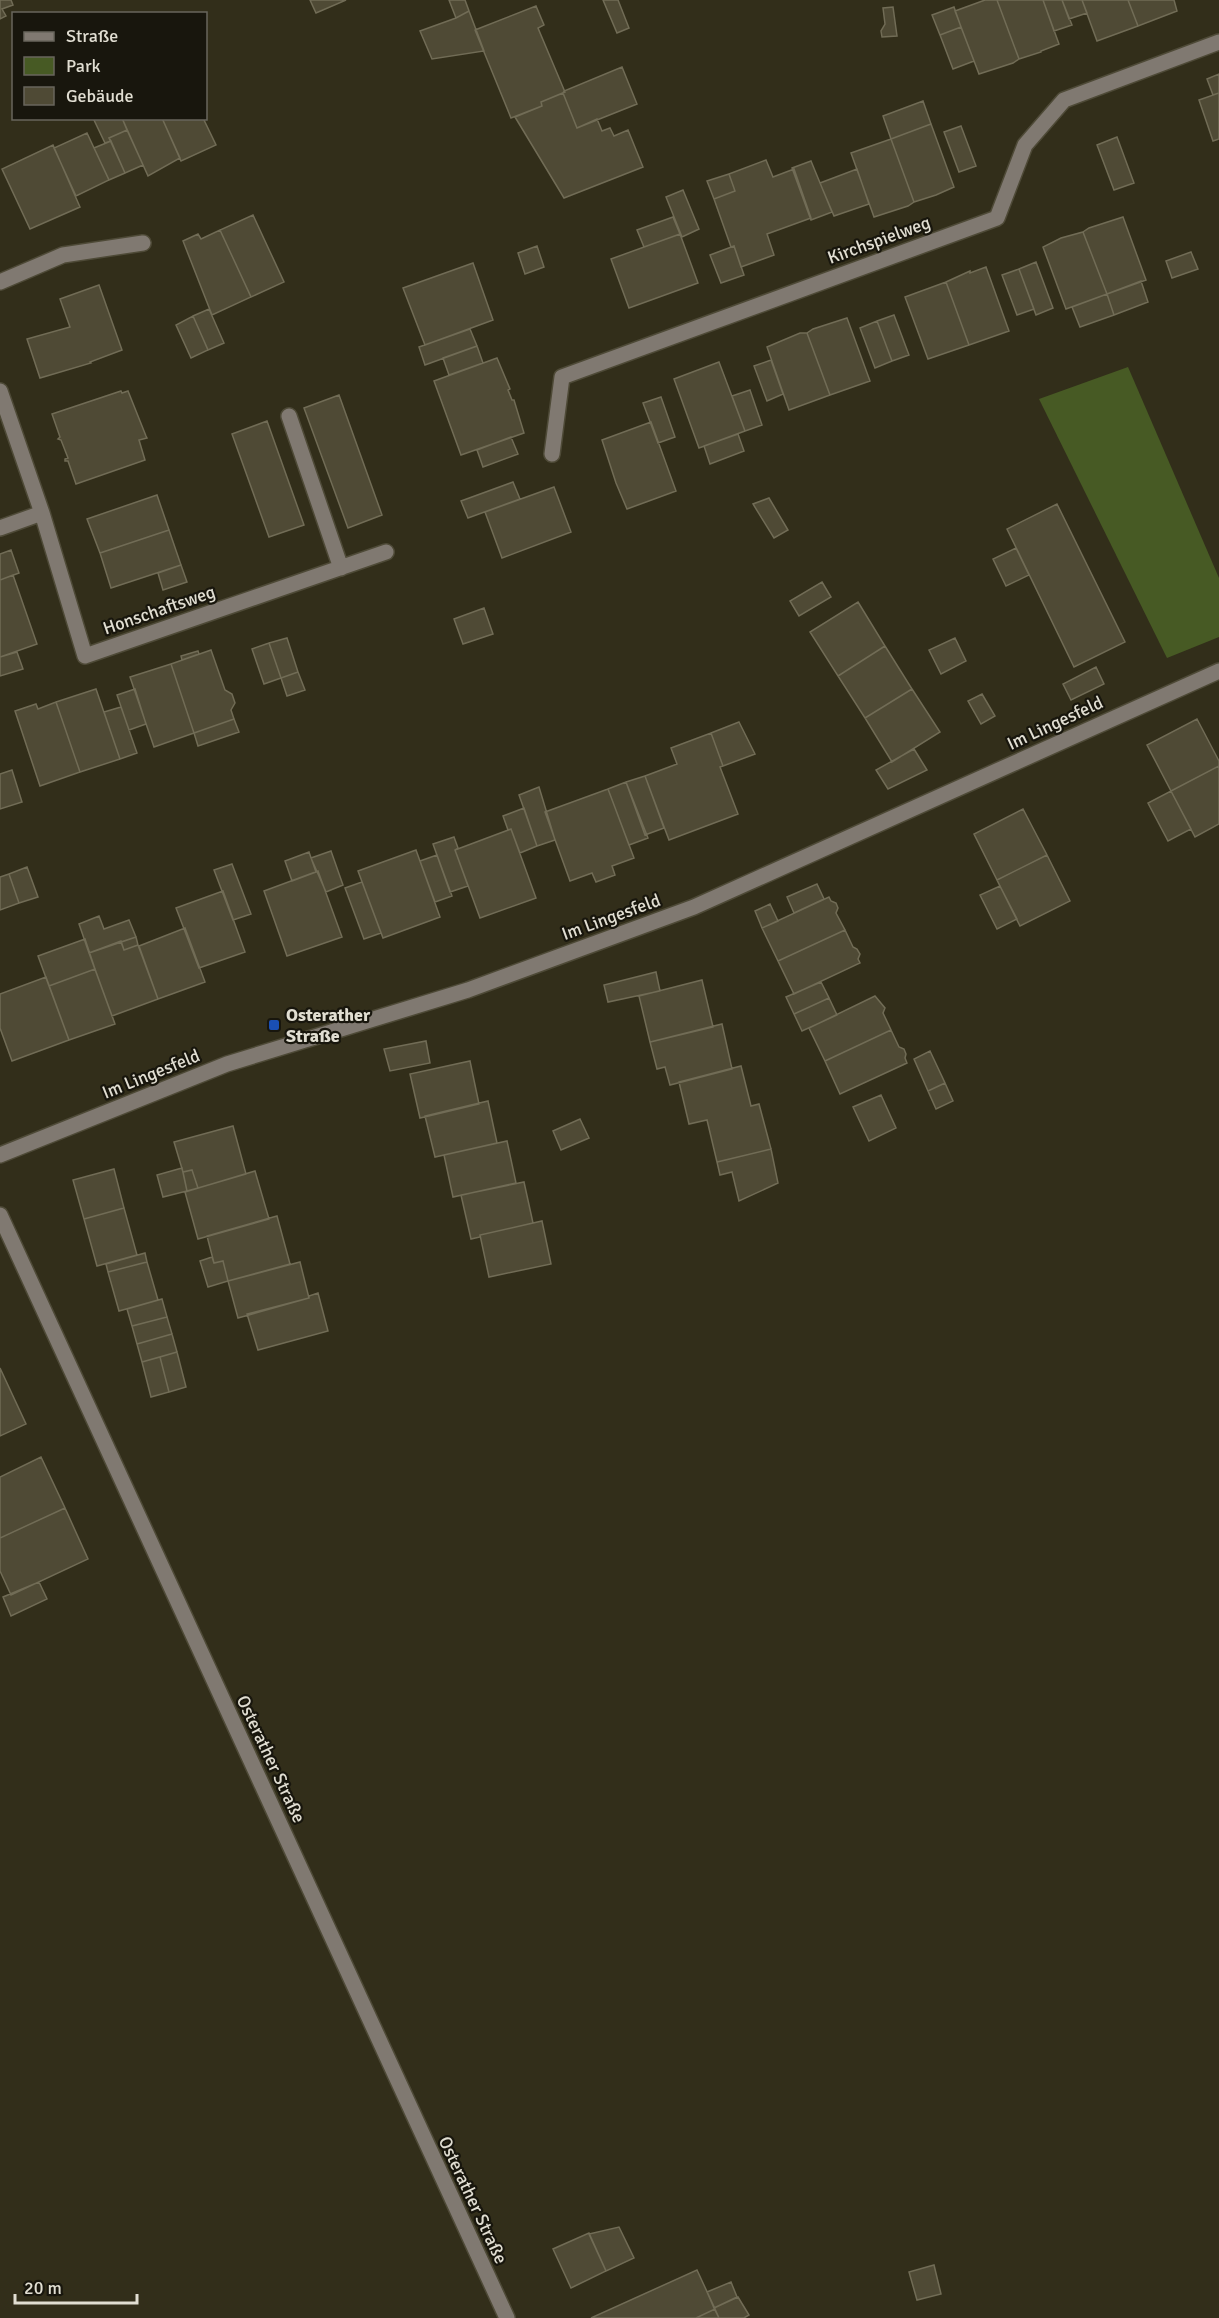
<svg xmlns="http://www.w3.org/2000/svg" width="1219" height="2318" font-family="Signika,sans-serif">
<style>
.green{fill:#475a24}
.building{fill:#4f4a35;stroke:#716c56;stroke-width:1.5}
.lines{fill:none;stroke-linecap:round;stroke-linejoin:round}
.minor-casing{stroke:#4e4a37;stroke-width:18}
.minor{stroke:#807971;stroke-width:15}
.transit-dot{fill:#1a4fb4;stroke:#18160d;stroke-width:2}
.labels{text-anchor:middle;stroke-width:4.5;stroke-linejoin:round;paint-order:stroke}
.street-label{font-size:18px;fill:#e1ded2;stroke:#18160d}
.poi-label{font-size:18px;font-weight:bold;fill:#e1ded2;stroke:#18160d;text-anchor:start}
</style>
<rect width="100%" height="100%" fill="#322e1a"/>
<!-- green -->
<path class="green" d="M 1128,367 L 1219,578 L 1219,637 L 1167,658 L 1039,399 Z"/>
<!-- building -->
<path class="building" d="M 0,0 L 11,0 L 13,5 L 2,9 L 6,16 L 0,19 Z
M 310,0 L 346,0 L 316,13 Z
M 449,0 L 465,0 L 469,11 L 456,18 Z
M 603,0 L 618,0 L 629,28 L 617,33 Z
M 985,0 L 997,0 L 1019,59 L 1013,63 L 979,74 L 955,11 Z
M 997,0 L 1043,0 L 1059,44 L 1041,51 L 1041,52 L 1019,59 Z
M 1043,0 L 1062,0 L 1072,25 L 1054,31 Z
M 1062,0 L 1082,0 L 1087,13 L 1069,19 Z
M 1082,0 L 1128,0 L 1138,26 L 1097,41 Z
M 1128,0 L 1174,0 L 1177,11 L 1138,26 Z
M 536,6 L 544,25 L 538,28 L 565,92 L 541,102 L 542,106 L 511,118 L 475,30 Z
M 893,7 L 897,36 L 882,37 L 881,31 L 885,24 L 883,8 Z
M 954,7 L 961,27 L 940,35 L 932,15 Z
M 469,11 L 484,51 L 432,59 L 420,31 L 456,18 Z
M 961,27 L 974,61 L 953,69 L 940,35 Z
M 622,67 L 637,104 L 577,128 L 563,93 L 564,91 Z
M 1219,74 L 1219,93 L 1213,95 L 1207,79 Z
M 563,93 L 577,128 L 597,119 L 602,131 L 610,128 L 614,136 L 628,130 L 643,167 L 564,198 L 515,117 L 542,106 L 541,102 Z
M 1219,93 L 1219,139 L 1213,141 L 1199,100 Z
M 923,101 L 931,124 L 891,139 L 883,116 Z
M 97,118 L 122,118 L 127,130 L 109,138 L 111,141 L 105,143 L 94,120 Z
M 122,118 L 162,118 L 180,158 L 148,176 Z
M 162,118 L 203,118 L 216,145 L 181,161 Z
M 931,124 L 954,187 L 936,195 L 914,202 L 891,139 Z
M 961,126 L 976,166 L 959,172 L 944,132 Z
M 127,130 L 143,165 L 125,173 L 109,138 Z
M 87,133 L 109,180 L 76,196 L 54,148 Z
M 1117,137 L 1134,183 L 1114,190 L 1097,145 Z
M 891,139 L 914,202 L 908,206 L 874,217 L 851,153 Z
M 111,141 L 125,173 L 109,180 L 94,148 Z
M 53,145 L 80,207 L 30,229 L 2,169 Z
M 766,160 L 773,177 L 794,169 L 811,218 L 767,234 L 774,255 L 741,267 L 734,246 L 731,247 L 714,199 L 735,191 L 729,174 Z
M 811,161 L 832,212 L 811,220 L 792,168 Z
M 857,169 L 869,204 L 834,216 L 820,183 Z
M 729,174 L 735,191 L 714,199 L 707,181 Z
M 683,190 L 699,229 L 682,237 L 666,197 Z
M 253,215 L 284,282 L 251,297 L 220,230 Z
M 673,217 L 680,234 L 644,247 L 637,230 Z
M 1123,217 L 1146,280 L 1107,294 L 1083,232 L 1089,228 Z
M 220,230 L 251,297 L 212,315 L 183,241 L 198,234 L 201,239 Z
M 1083,232 L 1107,294 L 1066,309 L 1043,247 L 1061,238 Z
M 680,234 L 698,283 L 629,308 L 611,259 Z
M 537,246 L 544,267 L 525,274 L 518,253 Z
M 734,246 L 744,275 L 721,283 L 710,255 Z
M 1191,252 L 1198,269 L 1172,278 L 1166,261 Z
M 1036,262 L 1053,308 L 1036,315 L 1019,269 Z
M 473,263 L 493,320 L 425,345 L 403,288 Z
M 986,267 L 1009,331 L 969,345 L 946,282 L 970,271 L 970,273 Z
M 1019,269 L 1034,309 L 1017,315 L 1002,275 Z
M 1141,281 L 1148,302 L 1114,315 L 1107,294 Z
M 946,282 L 969,345 L 928,359 L 905,297 Z
M 99,285 L 122,350 L 90,362 L 91,363 L 40,378 L 27,339 L 70,327 L 60,299 Z
M 1107,294 L 1114,315 L 1080,327 L 1072,307 Z
M 209,309 L 224,343 L 208,350 L 193,316 Z
M 894,315 L 909,355 L 892,361 L 877,321 Z
M 193,316 L 208,350 L 191,358 L 176,325 Z
M 847,318 L 870,381 L 830,395 L 807,333 L 813,329 Z
M 877,321 L 892,361 L 875,368 L 860,328 Z
M 470,329 L 477,346 L 425,365 L 419,347 Z
M 800,333 L 807,333 L 830,395 L 789,410 L 767,347 Z
M 477,346 L 483,363 L 449,375 L 443,358 Z
M 497,358 L 510,389 L 508,390 L 512,400 L 514,400 L 524,433 L 461,455 L 434,381 Z
M 771,360 L 783,394 L 767,401 L 754,366 Z
M 719,362 L 745,431 L 699,448 L 674,379 Z
M 750,390 L 762,425 L 745,431 L 732,396 Z
M 121,391 L 122,393 L 128,391 L 146,436 L 147,438 L 139,440 L 145,460 L 76,484 L 68,461 L 65,461 L 65,459 L 68,458 L 61,440 L 58,439 L 60,437 L 52,414 Z
M 339,395 L 382,515 L 348,528 L 304,408 Z
M 661,397 L 675,437 L 658,443 L 643,403 Z
M 267,421 L 304,525 L 269,537 L 232,434 Z
M 651,422 L 676,491 L 627,509 L 616,483 L 602,440 Z
M 738,434 L 744,451 L 710,464 L 704,446 Z
M 511,437 L 518,454 L 483,467 L 477,450 Z
M 513,482 L 520,499 L 468,518 L 461,501 Z
M 554,487 L 571,532 L 502,558 L 485,512 Z
M 157,495 L 169,530 L 100,553 L 87,519 Z
M 769,498 L 788,530 L 774,538 L 753,504 Z
M 1057,504 L 1125,642 L 1074,667 L 1007,529 Z
M 169,530 L 181,565 L 111,588 L 100,553 Z
M 1016,548 L 1029,575 L 1006,586 L 993,559 Z
M 11,550 L 19,573 L 0,580 L 0,554 Z
M 181,565 L 187,582 L 163,590 L 158,573 Z
M 13,575 L 37,644 L 0,657 L 0,580 Z
M 822,582 L 831,597 L 799,616 L 790,601 Z
M 858,602 L 885,646 L 838,676 L 810,632 Z
M 484,608 L 493,634 L 463,644 L 454,619 Z
M 287,638 L 298,672 L 281,678 L 269,643 Z
M 955,638 L 966,661 L 941,674 L 929,650 Z
M 269,643 L 281,678 L 264,684 L 252,649 Z
M 885,646 L 912,689 L 865,718 L 838,676 Z
M 211,650 L 225,690 L 232,694 L 235,703 L 231,710 L 234,719 L 194,733 L 171,664 Z
M 198,651 L 199,654 L 182,660 L 181,656 Z
M 17,652 L 23,669 L 0,676 L 0,657 Z
M 171,664 L 194,733 L 154,747 L 130,677 Z
M 1096,667 L 1104,684 L 1071,700 L 1063,684 Z
M 298,672 L 305,690 L 287,696 L 281,678 Z
M 96,689 L 120,759 L 80,772 L 56,702 Z
M 135,689 L 146,724 L 129,730 L 117,695 Z
M 912,689 L 940,732 L 892,762 L 865,718 Z
M 982,694 L 995,716 L 981,724 L 968,701 Z
M 56,702 L 80,772 L 40,786 L 15,711 L 36,704 L 38,709 Z
M 121,707 L 137,753 L 120,759 L 104,712 Z
M 234,719 L 239,732 L 198,746 L 194,733 Z
M 1197,719 L 1219,761 L 1219,766 L 1171,791 L 1147,745 Z
M 739,722 L 755,754 L 723,766 L 711,733 Z
M 711,733 L 723,766 L 720,767 L 738,814 L 669,840 L 645,776 L 677,764 L 671,748 Z
M 914,749 L 927,770 L 888,789 L 876,770 Z
M 1219,766 L 1219,824 L 1195,837 L 1171,791 Z
M 12,770 L 22,802 L 0,809 L 0,774 Z
M 645,776 L 664,828 L 645,835 L 626,782 Z
M 626,782 L 648,838 L 629,845 L 608,789 Z
M 539,787 L 555,840 L 537,846 L 519,795 Z
M 608,789 L 634,858 L 612,866 L 615,875 L 596,882 L 592,873 L 570,881 L 545,812 Z
M 1171,791 L 1191,829 L 1168,841 L 1148,803 Z
M 524,808 L 537,846 L 520,853 L 511,829 L 508,830 L 503,816 Z
M 1023,809 L 1047,855 L 997,880 L 974,834 Z
M 511,829 L 536,898 L 480,918 L 455,850 Z
M 454,837 L 458,848 L 455,850 L 468,886 L 450,892 L 433,844 Z
M 416,850 L 440,917 L 383,938 L 358,871 Z
M 331,851 L 343,885 L 326,892 L 311,858 Z
M 309,852 L 316,872 L 292,881 L 285,861 Z
M 437,855 L 452,896 L 435,902 L 420,861 Z
M 1047,855 L 1070,901 L 1020,926 L 997,880 Z
M 232,864 L 251,914 L 233,920 L 214,870 Z
M 27,867 L 38,897 L 19,903 L 9,874 Z
M 318,871 L 342,937 L 287,956 L 264,891 Z
M 9,874 L 19,903 L 0,910 L 0,877 Z
M 362,882 L 381,933 L 364,939 L 345,888 Z
M 817,884 L 824,899 L 794,913 L 787,897 Z
M 1000,886 L 1017,919 L 997,929 L 980,895 Z
M 223,891 L 245,952 L 199,968 L 176,908 Z
M 829,897 L 831,901 L 836,903 L 838,908 L 836,913 L 845,930 L 778,961 L 762,928 Z
M 770,904 L 778,921 L 762,928 L 755,911 Z
M 99,916 L 104,929 L 129,920 L 136,937 L 89,953 L 79,924 Z
M 185,928 L 205,982 L 158,999 L 139,946 Z
M 845,930 L 853,947 L 857,949 L 860,954 L 858,959 L 860,963 L 794,994 L 778,961 Z
M 136,937 L 138,945 L 124,950 L 121,942 Z
M 85,939 L 95,969 L 49,986 L 38,956 Z
M 121,941 L 124,950 L 138,945 L 158,999 L 112,1016 L 89,953 Z
M 95,969 L 115,1024 L 69,1040 L 49,986 Z
M 656,972 L 660,991 L 608,1002 L 604,985 Z
M 46,977 L 69,1040 L 12,1061 L 0,1028 L 0,994 Z
M 702,980 L 713,1027 L 650,1042 L 639,996 Z
M 821,982 L 829,998 L 794,1014 L 786,997 Z
M 875,996 L 885,1008 L 883,1013 L 891,1030 L 825,1061 L 809,1028 Z
M 829,998 L 837,1015 L 802,1031 L 794,1014 Z
M 722,1024 L 732,1069 L 670,1085 L 665,1067 L 657,1069 L 650,1042 Z
M 891,1030 L 899,1047 L 904,1049 L 906,1054 L 905,1058 L 907,1063 L 840,1094 L 825,1061 Z
M 426,1041 L 430,1063 L 390,1071 L 384,1049 Z
M 930,1051 L 945,1083 L 928,1091 L 914,1059 Z
M 470,1061 L 479,1104 L 420,1118 L 410,1074 Z
M 741,1066 L 751,1106 L 759,1104 L 771,1149 L 717,1162 L 707,1120 L 689,1124 L 679,1082 Z
M 945,1083 L 953,1101 L 936,1109 L 928,1091 Z
M 881,1095 L 896,1128 L 869,1141 L 853,1107 Z
M 488,1101 L 497,1143 L 435,1157 L 425,1116 Z
M 580,1119 L 589,1138 L 561,1150 L 553,1131 Z
M 233,1126 L 246,1174 L 198,1188 L 192,1170 L 183,1172 L 174,1142 Z
M 507,1141 L 516,1183 L 453,1197 L 444,1155 Z
M 771,1149 L 778,1183 L 739,1201 L 732,1172 L 720,1175 L 717,1162 Z
M 182,1168 L 187,1191 L 163,1197 L 157,1175 Z
M 114,1169 L 124,1208 L 84,1219 L 73,1180 Z
M 192,1170 L 198,1188 L 187,1191 L 183,1172 Z
M 255,1171 L 269,1219 L 198,1239 L 185,1192 Z
M 524,1182 L 533,1223 L 480,1235 L 480,1237 L 471,1239 L 461,1195 Z
M 124,1208 L 137,1255 L 97,1266 L 84,1219 Z
M 277,1216 L 290,1264 L 228,1281 L 223,1261 L 214,1263 L 207,1236 Z
M 542,1221 L 551,1264 L 489,1277 L 480,1235 Z
M 145,1253 L 147,1262 L 108,1272 L 106,1264 Z
M 212,1257 L 214,1263 L 223,1261 L 228,1281 L 208,1287 L 200,1261 Z
M 147,1262 L 158,1300 L 119,1311 L 108,1272 Z
M 300,1262 L 309,1298 L 238,1318 L 228,1281 Z
M 318,1293 L 328,1331 L 258,1350 L 247,1314 L 309,1298 L 309,1296 Z
M 162,1299 L 167,1317 L 132,1326 L 127,1309 Z
M 167,1317 L 172,1334 L 137,1344 L 132,1326 Z
M 172,1334 L 177,1352 L 142,1362 L 137,1344 Z
M 177,1352 L 186,1387 L 169,1392 L 160,1357 Z
M 160,1357 L 169,1392 L 151,1397 L 142,1362 Z
M 0,1368 L 26,1424 L 0,1436 Z
M 41,1457 L 65,1508 L 0,1538 L 0,1477 Z
M 65,1508 L 88,1559 L 11,1595 L 0,1571 L 0,1538 Z
M 39,1582 L 47,1599 L 11,1616 L 3,1597 Z
M 619,2227 L 634,2258 L 606,2271 L 589,2234 Z
M 589,2233 L 606,2271 L 571,2288 L 553,2249 Z
M 934,2265 L 941,2294 L 917,2300 L 909,2272 Z
M 697,2270 L 715,2309 L 696,2318 L 591,2318 Z
M 731,2282 L 737,2297 L 714,2308 L 707,2292 Z
M 738,2297 L 749,2315 L 744,2318 L 719,2318 L 714,2308 Z
M 715,2309 L 719,2318 L 696,2318 Z"/>
<g class="lines">
<!-- minor casing -->
<g class="minor-casing">
<path id="minor" d="M 0,282 L 63,255 L 143,243
M 0,391 L 42,513 L 85,656 L 386,552
M 289,416 L 341,568
M 552,454 L 562,377 L 997,218 L 1025,145 L 1064,100 L 1219,42
M 0,528 L 42,513
M 0,1155 L 227,1064 L 468,990 L 694,907 L 1219,671
M 0,1215 L 507,2318"/>
</g>
<!-- minor -->
<use href="#minor" class="minor"/>
</g>
<!-- markers -->
<rect class="transit-dot" x="268" y="1019" width="12" height="12" rx="3"/>
<g class="labels">
<!-- street labels -->
<g class="street-label">
<text transform="translate(879 240) rotate(-20)" y="6">Kirchspielweg</text>
<text transform="translate(159 610) rotate(-19)" y="6">Honschaftsweg</text>
<text transform="translate(1055 723) rotate(-25)" y="6">Im Lingesfeld</text>
<text transform="translate(611 917) rotate(-20)" y="6">Im Lingesfeld</text>
<text transform="translate(151 1074) rotate(-22)" y="6">Im Lingesfeld</text>
<text transform="translate(271 1759) rotate(65)" y="6">Osterather Straße</text>
<text transform="translate(473 2200) rotate(65)" y="6">Osterather Straße</text>
</g>
<!-- poi labels -->
<g class="poi-label">
<text x="286" y="1021">Osterather<tspan x="286" dy="21">Straße</tspan></text>
</g>
</g>
<!-- legend -->
<rect x="12" y="12" width="195" height="108" fill="#18160d" stroke="#68665c" stroke-width="1.5"/>
<rect x="24" y="32" width="30" height="9" fill="#807971" stroke="#68665c" stroke-width="1.5"/>
<text x="66" y="42" font-size="18" fill="#e1ded2">Straße</text>
<rect x="24" y="57" width="30" height="18" fill="#475a24" stroke="#68665c" stroke-width="1.5"/>
<text x="66" y="72" font-size="18" fill="#e1ded2">Park</text>
<rect x="24" y="87" width="30" height="18" fill="#4f4a35" stroke="#68665c" stroke-width="1.5"/>
<text x="66" y="102" font-size="18" fill="#e1ded2">Gebäude</text>
<!-- scale -->
<path d="M15 2294v9h122v-9" fill="none" stroke="#e1ded2" stroke-width="3"/>
<text x="24" y="2294" font-size="18" fill="#e1ded2" stroke="#18160d" stroke-width="4.5" paint-order="stroke">20 m</text>
</svg>
